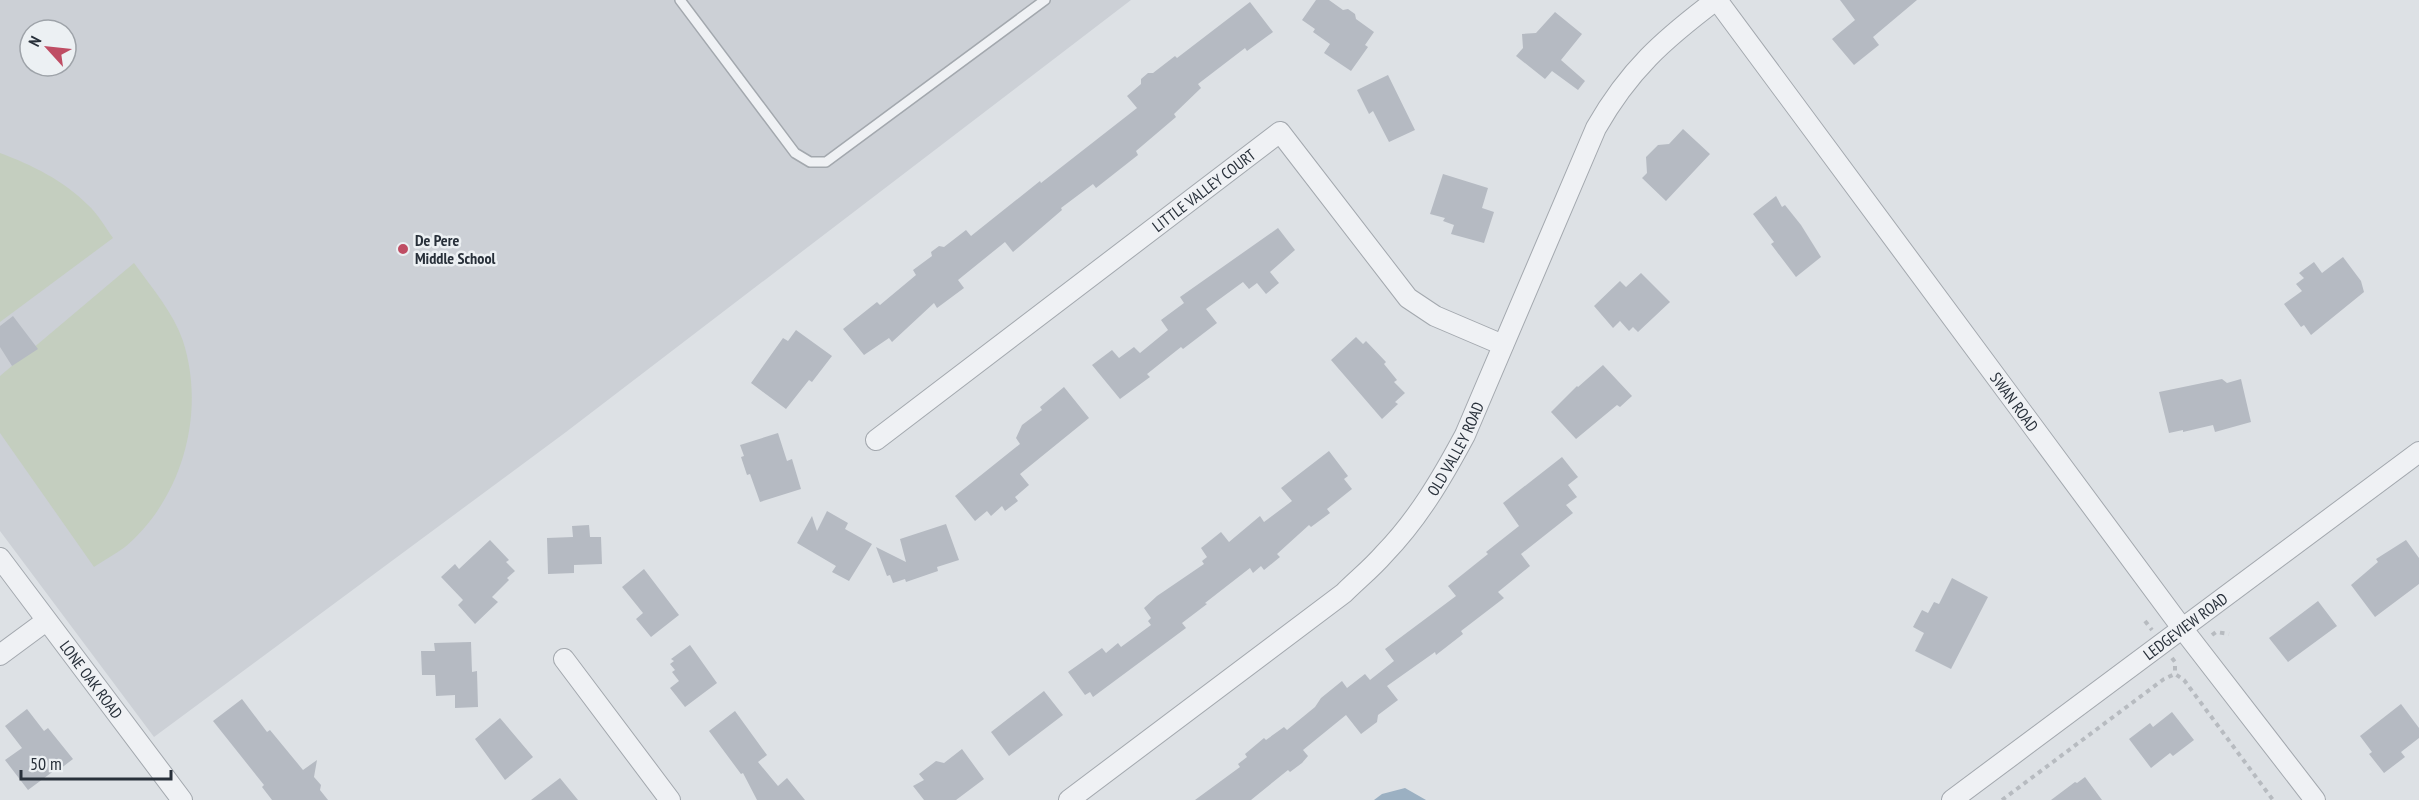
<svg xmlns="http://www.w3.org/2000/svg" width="2419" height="800" font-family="'PT Sans Narrow',sans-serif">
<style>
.built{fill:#ccd0d6;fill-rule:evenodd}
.green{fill:#c4cebf}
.water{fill:#9bb0c2}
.building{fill:#b5bac2}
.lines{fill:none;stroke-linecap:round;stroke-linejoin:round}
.service-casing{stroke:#a3a8ae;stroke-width:12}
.minor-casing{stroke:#a3a8ae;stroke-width:22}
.path{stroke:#b7bbc0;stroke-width:4;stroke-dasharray:4.5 4.5;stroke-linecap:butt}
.service{stroke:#eff1f4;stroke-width:9}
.minor{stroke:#eff1f4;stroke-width:20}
.poi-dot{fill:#bf4d64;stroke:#ecf0f3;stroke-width:2}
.labels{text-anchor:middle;stroke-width:5;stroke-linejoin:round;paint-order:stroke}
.street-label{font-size:16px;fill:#28303a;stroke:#ecf0f3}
.poi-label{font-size:16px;font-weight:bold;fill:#28303a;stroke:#ecf0f3;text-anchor:start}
</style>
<rect width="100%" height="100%" fill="#dde1e5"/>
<!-- built -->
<path class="built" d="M 0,0 L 1131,0 L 566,432 L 154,737 L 0,531 ZM 30,30 L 66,30 L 66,66 L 30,66 Z"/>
<!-- green -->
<path class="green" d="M 0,153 C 32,165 63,180 88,205 C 98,214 105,227 113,238 L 0,322 Z
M 134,263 C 152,288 173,312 183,341 C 206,412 183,498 125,547 C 116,554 104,560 94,567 L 0,433 L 0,376 Z"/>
<!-- water -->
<path class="water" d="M 1405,788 L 1426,800 L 1374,800 L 1382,794 Z"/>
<!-- building -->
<path class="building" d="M 1316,0 L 1329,0 L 1343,10 L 1348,9 L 1355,14 L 1356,19 L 1374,32 L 1365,45 L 1368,47 L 1351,71 L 1324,53 L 1330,44 L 1313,32 L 1315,29 L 1302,20 Z
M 1840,0 L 1917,0 L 1873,37 L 1879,45 L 1854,65 L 1832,39 L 1855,20 Z
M 1250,2 L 1273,32 L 1247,51 L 1245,48 L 1198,84 L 1201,88 L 1174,114 L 1176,117 L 1136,151 L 1138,155 L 1096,188 L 1093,184 L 1061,208 L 1062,210 L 1013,252 L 1005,242 L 958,280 L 964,288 L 937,308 L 934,303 L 892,342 L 889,338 L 864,355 L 843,329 L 877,302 L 880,305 L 916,275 L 913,270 L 932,256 L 931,252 L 939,246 L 944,247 L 966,230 L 971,236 L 1040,181 L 1041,183 L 1137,108 L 1127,96 L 1141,84 L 1141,79 L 1148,73 L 1153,73 L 1175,56 L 1177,58 Z
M 1555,12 L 1582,34 L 1561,60 L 1585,81 L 1578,90 L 1552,71 L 1545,79 L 1516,56 L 1523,48 L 1522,34 L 1536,33 Z
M 1388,75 L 1415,130 L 1389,142 L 1373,111 L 1369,114 L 1357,90 Z
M 1683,129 L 1710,154 L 1666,201 L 1642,178 L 1647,173 L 1646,157 L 1658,145 L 1669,144 Z
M 1443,174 L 1488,188 L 1482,208 L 1494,212 L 1484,243 L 1451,234 L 1454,225 L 1443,221 L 1445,218 L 1430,214 Z
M 1776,196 L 1782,207 L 1785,205 L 1801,225 L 1821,257 L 1796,277 L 1771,244 L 1774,242 L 1753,214 Z
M 1278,228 L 1295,250 L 1270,272 L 1279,283 L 1266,294 L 1257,283 L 1249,289 L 1243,282 L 1206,309 L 1217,323 L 1183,349 L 1181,347 L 1147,374 L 1150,377 L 1120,399 L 1092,365 L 1112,350 L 1119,358 L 1134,347 L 1140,353 L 1168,330 L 1161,320 L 1184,303 L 1180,297 Z
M 2343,257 L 2361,281 L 2364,292 L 2311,335 L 2304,325 L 2301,327 L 2284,304 L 2302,291 L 2296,284 L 2304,278 L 2299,273 L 2314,262 L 2322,273 Z
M 1641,273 L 1670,302 L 1638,332 L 1633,327 L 1629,331 L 1620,321 L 1613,328 L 1594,306 L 1620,281 L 1626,287 Z
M 13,316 L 38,349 L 12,366 L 0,347 L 0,326 Z
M 796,330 L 832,356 L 812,382 L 809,380 L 786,409 L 751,383 L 783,338 L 788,341 Z
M 1356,337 L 1363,344 L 1366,341 L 1386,362 L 1384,364 L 1397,380 L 1394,382 L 1405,393 L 1395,402 L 1398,404 L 1382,419 L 1331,360 Z
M 1603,365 L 1632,396 L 1620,407 L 1617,405 L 1576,439 L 1551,412 L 1577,386 L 1578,387 Z
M 2222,379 L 2227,383 L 2241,379 L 2251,422 L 2215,432 L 2213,425 L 2183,432 L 2183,430 L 2169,433 L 2159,392 Z
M 1064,387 L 1089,418 L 1020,474 L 1029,485 L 1015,497 L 1018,501 L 1005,511 L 1002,506 L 991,516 L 987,511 L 975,521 L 955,496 L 1020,444 L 1016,438 L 1022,425 L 1042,410 L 1040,407 Z
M 778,433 L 787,461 L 792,459 L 801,489 L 760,502 L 750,474 L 747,475 L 741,457 L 744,456 L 740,445 Z
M 1329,451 L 1348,476 L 1344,479 L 1352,489 L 1327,509 L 1330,513 L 1311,527 L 1309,525 L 1277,554 L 1280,557 L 1264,570 L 1261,566 L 1253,573 L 1250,568 L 1205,603 L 1207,604 L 1182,623 L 1186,628 L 1093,697 L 1090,692 L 1085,695 L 1068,672 L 1102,648 L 1106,653 L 1118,643 L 1121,647 L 1151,625 L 1148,621 L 1151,618 L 1144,608 L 1157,596 L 1204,564 L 1202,561 L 1207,557 L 1201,548 L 1221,532 L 1229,542 L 1260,516 L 1264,522 L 1292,501 L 1281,488 Z
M 1562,457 L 1578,477 L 1568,485 L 1577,497 L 1566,505 L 1573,513 L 1521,554 L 1530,566 L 1498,592 L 1504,598 L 1461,631 L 1463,634 L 1436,655 L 1435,652 L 1387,686 L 1398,700 L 1378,715 L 1377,722 L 1361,734 L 1346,715 L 1303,750 L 1308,756 L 1302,763 L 1290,772 L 1288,770 L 1251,800 L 1195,800 L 1240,767 L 1238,764 L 1247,757 L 1245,754 L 1264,738 L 1266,740 L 1284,727 L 1287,730 L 1315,707 L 1321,698 L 1342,681 L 1347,688 L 1365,674 L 1370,680 L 1394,661 L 1385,649 L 1456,596 L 1448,586 L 1488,554 L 1486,552 L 1519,526 L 1503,503 Z
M 827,511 L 848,523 L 845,529 L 872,544 L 849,581 L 832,572 L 836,566 L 797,543 L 812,516 L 817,531 Z
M 946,524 L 959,560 L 937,567 L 938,571 L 906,582 L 905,579 L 893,583 L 890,575 L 887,576 L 876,547 L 906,562 L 900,539 Z
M 589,525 L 590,537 L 601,537 L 602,564 L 574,565 L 574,573 L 548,574 L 547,538 L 573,537 L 572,526 Z
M 490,540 L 509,560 L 506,562 L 515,571 L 507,578 L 509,580 L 492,597 L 498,602 L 475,624 L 458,605 L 463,600 L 441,577 L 455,564 L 459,569 Z
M 2406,540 L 2419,558 L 2419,584 L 2375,617 L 2351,585 L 2378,562 L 2376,559 Z
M 644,569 L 679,615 L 651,637 L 636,619 L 643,613 L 622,587 Z
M 1952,578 L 1988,597 L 1951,669 L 1915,651 L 1924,633 L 1913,627 L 1922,610 L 1928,613 L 1934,602 L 1939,604 Z
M 2318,601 L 2337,626 L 2288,662 L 2269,638 Z
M 471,642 L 472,672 L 477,671 L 478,707 L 455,708 L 455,695 L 436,696 L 435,675 L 422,675 L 421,651 L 435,651 L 434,643 Z
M 690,645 L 717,683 L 685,707 L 670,688 L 679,681 L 672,672 L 675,670 L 670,664 L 674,661 L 671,659 Z
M 1044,691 L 1063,715 L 1009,756 L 991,732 Z
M 242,699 L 267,732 L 270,730 L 303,770 L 317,760 L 314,777 L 321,785 L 320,790 L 328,800 L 272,800 L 262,787 L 264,785 L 213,721 Z
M 2401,704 L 2419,728 L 2419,738 L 2401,752 L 2405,757 L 2384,773 L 2369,754 L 2372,752 L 2360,736 Z
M 27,709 L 44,731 L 48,728 L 73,759 L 56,772 L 55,770 L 28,790 L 5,760 L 22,748 L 5,726 Z
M 735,711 L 767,755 L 758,762 L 778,786 L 787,778 L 805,800 L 757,800 L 743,773 L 741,774 L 709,731 Z
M 2172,712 L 2194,740 L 2173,756 L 2170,753 L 2151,768 L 2129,739 L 2150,723 L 2153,727 Z
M 500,718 L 533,757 L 505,780 L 475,739 Z
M 962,749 L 984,779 L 956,800 L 924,800 L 913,786 L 924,780 L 919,774 L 936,761 L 944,763 Z
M 2085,777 L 2102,800 L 2051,800 L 2075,782 L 2077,783 Z
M 560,778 L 578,800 L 531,800 Z"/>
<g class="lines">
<!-- service casing -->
<g class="service-casing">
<path id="service" d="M 680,0 L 795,153 L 810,162 L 826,162 L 1045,0"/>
</g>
<!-- minor casing -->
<g class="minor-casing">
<g id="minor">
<path id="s1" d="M 1717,0 L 2182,628 L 2315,800"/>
<path id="s2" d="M 876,440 L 1280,132 L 1408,298 L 1435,316 L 1503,345"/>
<path id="s3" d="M 0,558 L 182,800"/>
<path d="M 0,655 L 46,621"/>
<path d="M 564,659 L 670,800"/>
<path id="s4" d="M 1069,800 L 1344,593 C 1357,580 1372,568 1384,554 C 1418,519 1442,478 1465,435 L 1596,128 C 1629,70 1663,40 1716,0"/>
<path id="s5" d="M 1952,800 L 2419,452"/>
</g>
</g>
<!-- path -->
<path class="path" d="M 2145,621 L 2152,630
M 2212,635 L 2216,632 L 2229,634
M 2172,658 L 2175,662 L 2175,674
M 2002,800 L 2164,679 L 2175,674 L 2184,680 L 2273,800"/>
<!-- service -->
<use href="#service" class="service"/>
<!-- minor -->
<use href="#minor" class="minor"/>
</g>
<!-- markers -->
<circle class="poi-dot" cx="403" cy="249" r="6"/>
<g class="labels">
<!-- street labels -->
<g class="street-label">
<text dy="6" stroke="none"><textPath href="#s2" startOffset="412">LITTLE VALLEY COURT</textPath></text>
<text dy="6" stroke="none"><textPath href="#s1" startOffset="500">SWAN ROAD</textPath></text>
<text dy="6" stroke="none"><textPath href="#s4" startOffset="528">OLD VALLEY ROAD</textPath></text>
<text dy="6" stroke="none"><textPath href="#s5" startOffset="291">LEDGEVIEW ROAD</textPath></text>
<text dy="6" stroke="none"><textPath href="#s3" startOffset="152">LONE OAK ROAD</textPath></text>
</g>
<!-- poi labels -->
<g class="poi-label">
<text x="415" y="246">De Pere<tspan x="415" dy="18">Middle School</tspan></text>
</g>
</g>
<!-- north arrow -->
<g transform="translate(48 48) rotate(297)"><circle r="28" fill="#ecf0f3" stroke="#9ea3a9" stroke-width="1.5"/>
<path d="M0-4.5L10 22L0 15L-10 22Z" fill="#bf4d64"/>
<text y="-9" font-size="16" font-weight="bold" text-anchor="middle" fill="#28303a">N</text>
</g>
<!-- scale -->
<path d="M21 770v9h150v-9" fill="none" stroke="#28303a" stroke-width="3"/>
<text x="30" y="770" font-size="18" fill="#28303a" stroke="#ecf0f3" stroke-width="4.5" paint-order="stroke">50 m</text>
</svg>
